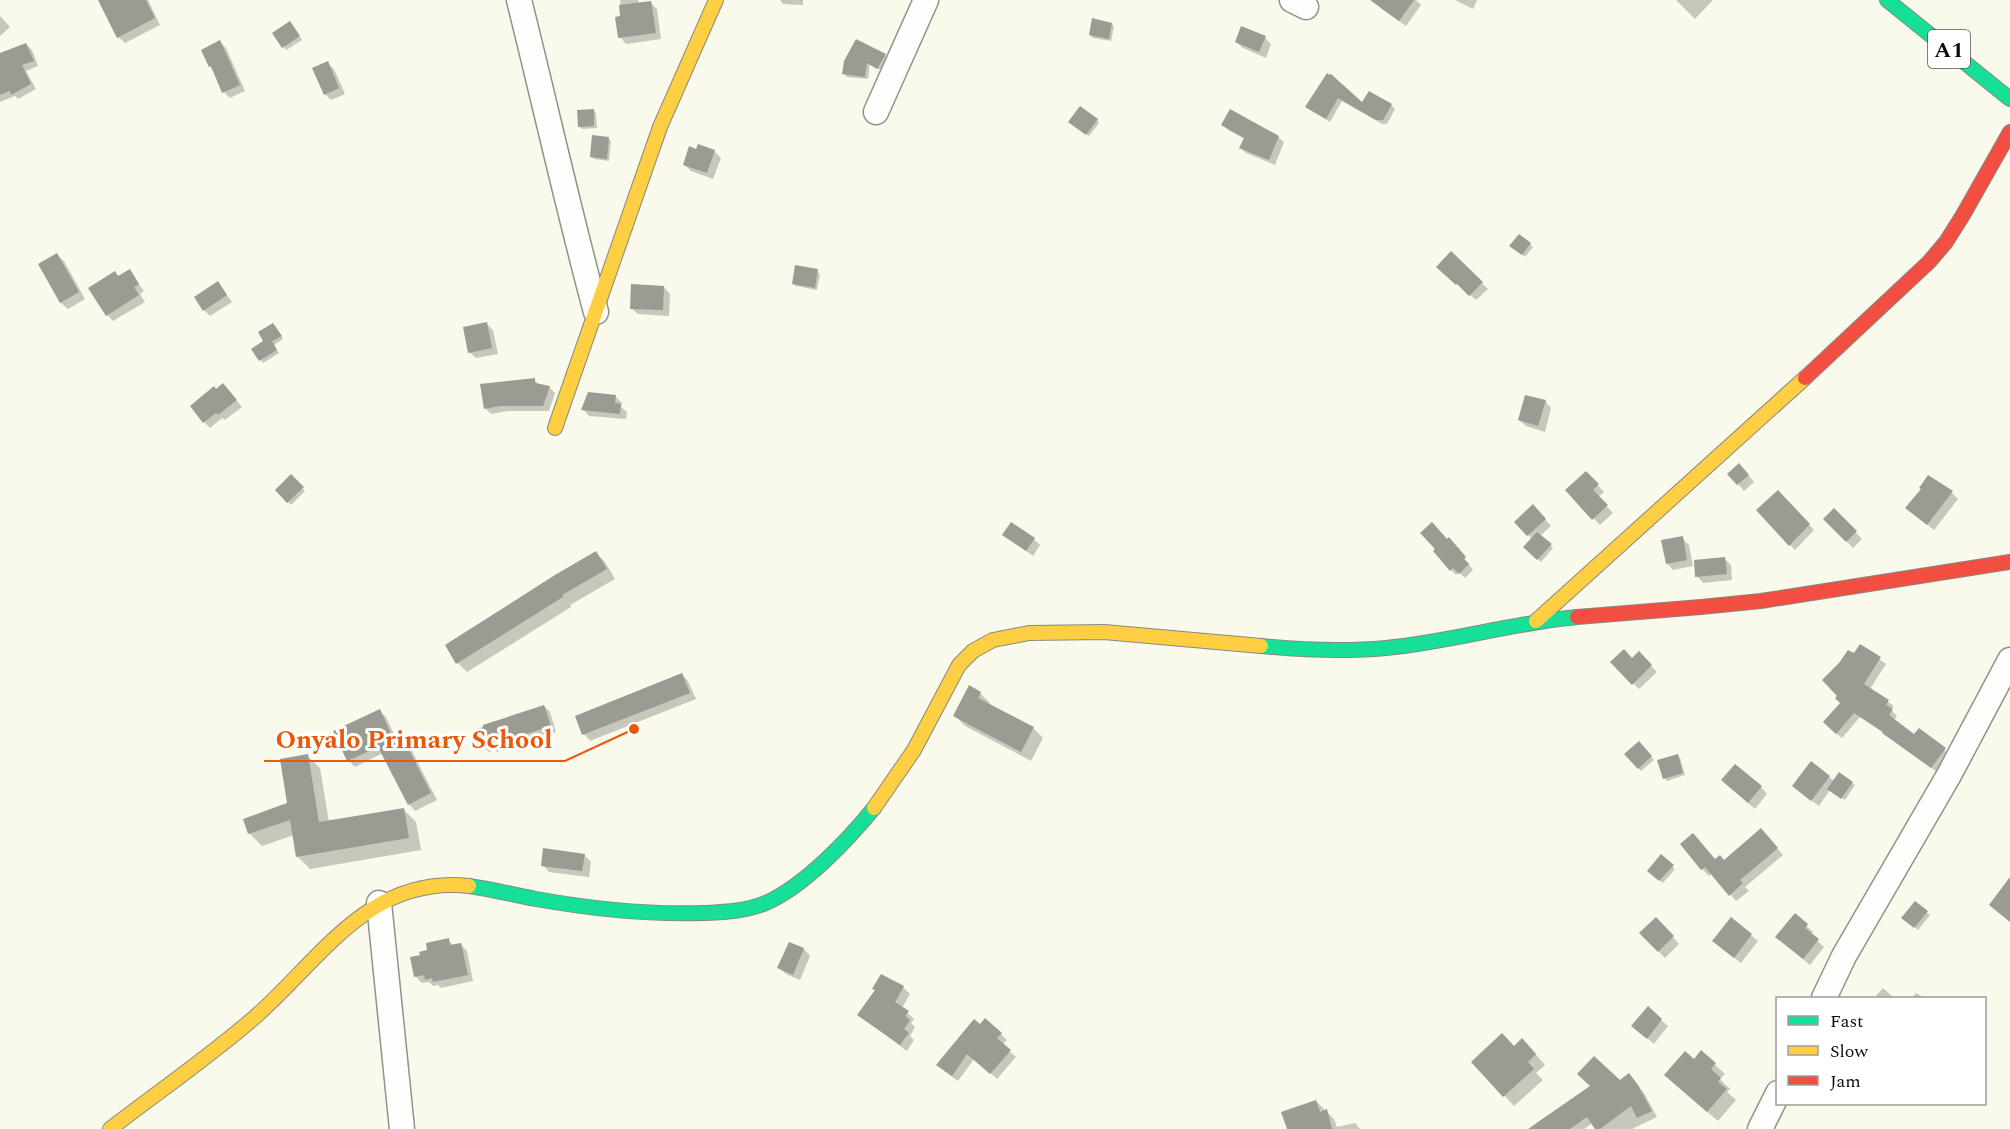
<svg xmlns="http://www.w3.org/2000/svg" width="2010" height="1129" font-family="Spectral,serif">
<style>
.shadow{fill:#0003}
.building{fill:#9b9a93}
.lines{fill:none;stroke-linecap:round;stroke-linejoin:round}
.street-casing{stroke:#92928c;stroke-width:27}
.fast-casing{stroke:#888882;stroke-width:16}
.slow-casing{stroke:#888882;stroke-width:16}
.jam-casing{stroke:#888882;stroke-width:16}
.street{stroke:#fefefc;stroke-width:24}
.fast{stroke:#16e098;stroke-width:14}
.slow{stroke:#ffcf43;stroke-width:14}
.jam{stroke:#f24e42;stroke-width:14}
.labels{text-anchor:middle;stroke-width:6;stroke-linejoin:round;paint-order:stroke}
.shield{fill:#fff;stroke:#545454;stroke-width:1.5}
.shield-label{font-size:22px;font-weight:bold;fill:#0a0a0a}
.leader{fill:none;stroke:#e8590c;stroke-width:2}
.callout-dot{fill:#e8590c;stroke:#fff;stroke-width:2}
.callout-label{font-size:26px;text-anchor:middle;font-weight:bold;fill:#e8590c;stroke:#fff;stroke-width:6;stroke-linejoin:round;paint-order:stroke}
</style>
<rect width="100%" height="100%" fill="#f9f9ec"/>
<!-- shadow -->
<path class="shadow" d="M 108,0 L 148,0 L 160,25 L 125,43 L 118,37 Z
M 620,0 L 638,0 L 639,4 L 651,3 L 657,9 L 661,39 L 626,44 L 620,37 L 622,17 Z
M 780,0 L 803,0 L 803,5 L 783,4 Z
M 1377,0 L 1416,0 L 1421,5 L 1406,26 L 1382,9 L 1376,2 Z
M 1455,0 L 1477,0 L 1473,9 Z
M 1676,0 L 1713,0 L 1695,19 Z
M 0,16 L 10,27 L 0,36 Z
M 1112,24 L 1114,27 L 1111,41 L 1093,38 L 1090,35 Z
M 293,26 L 302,40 L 286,50 L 284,47 Z
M 1265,38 L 1271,44 L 1266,58 L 1243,48 L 1236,42 Z
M 220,42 L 226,48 L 245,91 L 230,98 L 224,92 L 210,66 Z
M 26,44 L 32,50 L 38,66 L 26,71 L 36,89 L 18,99 L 15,96 L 0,102 L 0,54 Z
M 885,55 L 888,58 L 880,70 L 870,64 L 868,79 L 847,77 L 844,74 L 845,61 Z
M 327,63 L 334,69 L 345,94 L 331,100 L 325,94 Z
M 1327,75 L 1363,104 L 1391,105 L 1395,109 L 1387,124 L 1382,124 L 1342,101 L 1330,122 L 1312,111 L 1307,107 Z
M 593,110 L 596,113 L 597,128 L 582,129 L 579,126 Z
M 1097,120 L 1099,123 L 1089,136 L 1073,124 Z
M 1223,124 L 1278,137 L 1284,142 L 1275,165 L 1246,153 L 1241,148 L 1245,139 L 1228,130 Z
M 608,138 L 611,141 L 609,161 L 594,159 L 591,156 Z
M 697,151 L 714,151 L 721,158 L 713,179 L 691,171 L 684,164 Z
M 1530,244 L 1533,247 L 1525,257 L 1514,248 Z
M 1451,253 L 1488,289 L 1476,300 L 1438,267 Z
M 57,255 L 64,261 L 85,299 L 68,309 L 61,303 L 40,265 Z
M 129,271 L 144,291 L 140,294 L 145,302 L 113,321 L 107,315 L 115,273 L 119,277 Z
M 817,271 L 820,274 L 817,290 L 796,286 L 793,284 Z
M 218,283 L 232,302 L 210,316 L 204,310 Z
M 664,287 L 670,294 L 669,316 L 638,314 L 631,308 Z
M 487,324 L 493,330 L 498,354 L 476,358 L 469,352 Z
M 276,328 L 283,339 L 274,345 L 279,353 L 263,363 L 253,349 L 266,341 Z
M 534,379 L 540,386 L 549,387 L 555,393 L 549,411 L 507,411 L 491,414 L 485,408 Z
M 216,390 L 229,391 L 242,407 L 225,420 L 222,418 L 210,428 L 204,422 Z
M 615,396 L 622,403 L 621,407 L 627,412 L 626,419 L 589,416 L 583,409 Z
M 1545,401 L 1551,408 L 1545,432 L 1526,426 L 1519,420 Z
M 1745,471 L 1754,482 L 1744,491 L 1738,484 Z
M 1586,473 L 1604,492 L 1598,497 L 1613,513 L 1600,525 L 1567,491 Z
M 291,477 L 305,491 L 291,505 L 277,490 Z
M 1778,492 L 1814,530 L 1795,550 L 1758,510 Z
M 1952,493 L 1958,499 L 1934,530 L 1914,514 Z
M 1834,510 L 1862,539 L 1853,548 L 1825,519 Z
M 1539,512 L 1551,526 L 1540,536 L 1553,548 L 1541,562 L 1525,547 L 1532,539 L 1516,522 Z
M 1004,535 L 1034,539 L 1040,545 L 1033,556 Z
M 1682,538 L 1689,545 L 1693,566 L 1673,570 L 1667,563 Z
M 1447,541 L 1454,544 L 1473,570 L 1465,578 L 1459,572 L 1456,575 L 1451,570 Z
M 596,553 L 605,562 L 615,579 L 570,605 L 571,607 L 467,672 L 458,663 L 447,646 Z
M 1725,559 L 1731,565 L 1732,580 L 1703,583 L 1697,576 Z
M 1860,646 L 1886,664 L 1870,689 L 1894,706 L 1891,710 L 1897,716 L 1894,720 L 1915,737 L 1920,730 L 1950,755 L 1937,772 L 1884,733 L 1860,717 L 1842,738 L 1830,728 L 1842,703 L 1854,655 Z
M 1639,653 L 1657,672 L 1639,689 L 1612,662 L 1632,660 Z
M 682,674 L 688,681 L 696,699 L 590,741 L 584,734 Z
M 980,693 L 990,703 L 989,705 L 1033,728 L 1043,738 L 1031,761 L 965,726 L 955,716 Z
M 544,706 L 550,712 L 556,732 L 497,752 L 495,750 L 489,752 L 483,746 L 478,731 Z
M 379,711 L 386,717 L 400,747 L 405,744 L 412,751 L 437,800 L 415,811 L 409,804 L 383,753 L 355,767 L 348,760 Z
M 1639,743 L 1654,760 L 1641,771 L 1626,754 Z
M 307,755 L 320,768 L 329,822 L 403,809 L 416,822 L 421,850 L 310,869 L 297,856 L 294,835 L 262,846 L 249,833 L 289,804 Z
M 1677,755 L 1680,758 L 1685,775 L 1667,781 L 1664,778 Z
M 1829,777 L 1834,781 L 1852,783 L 1855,785 L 1845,800 L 1830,790 L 1819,806 L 1800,792 Z
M 1729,786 L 1761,787 L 1767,794 L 1755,809 Z
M 1767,837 L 1783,855 L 1745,887 L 1749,891 L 1736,901 L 1712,873 L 1709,876 L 1702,869 L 1682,845 L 1715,860 L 1724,862 Z
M 584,855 L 591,862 L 589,877 L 549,872 L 543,865 Z
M 1661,856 L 1675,869 L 1663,883 L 1649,871 Z
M 1915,903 L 1930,915 L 1918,930 L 1906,920 Z
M 1795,915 L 1813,932 L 1811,935 L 1824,947 L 1810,965 L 1784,943 Z
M 1656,919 L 1679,944 L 1665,958 L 1641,933 Z
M 1731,919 L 1758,941 L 1741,963 L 1721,948 Z
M 448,940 L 454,946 L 461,944 L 467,951 L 473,981 L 441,988 L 438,985 L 433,986 L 429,982 L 422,983 L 416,977 L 412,958 L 422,957 Z
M 790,944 L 804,949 L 810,956 L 800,980 L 786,974 L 779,968 Z
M 903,987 L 910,994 L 902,1008 L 914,1019 L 911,1023 L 915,1027 L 910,1036 L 914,1040 L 907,1051 L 859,1015 Z
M 1883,988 L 1894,998 L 1874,998 Z
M 1916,993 L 1924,998 L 1912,998 Z
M 1661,1020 L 1668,1026 L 1654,1044 L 1640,1032 Z
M 981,1026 L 1001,1034 L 1007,1040 L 1002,1045 L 1016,1057 L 997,1079 L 974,1059 L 958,1081 L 944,1071 Z
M 1514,1048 L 1532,1050 L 1545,1065 L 1536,1073 L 1543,1080 L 1514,1106 L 1473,1062 Z
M 1702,1053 L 1725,1074 L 1720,1079 L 1730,1089 L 1727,1092 L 1736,1100 L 1718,1121 L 1676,1085 Z
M 1629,1075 L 1644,1093 L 1657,1117 L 1632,1129 L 1597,1129 L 1593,1123 L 1584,1129 L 1538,1129 L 1592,1087 L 1620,1082 Z
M 1316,1101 L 1334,1119 L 1337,1127 L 1355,1123 L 1360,1129 L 1288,1129 Z"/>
<!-- building -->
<path class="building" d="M 98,0 L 146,0 L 155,18 L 117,38 Z
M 1370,0 L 1414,0 L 1399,21 Z
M 651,1 L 656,33 L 618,38 L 615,17 L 620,16 L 619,5 Z
M 1092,18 L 1112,23 L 1109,39 L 1089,35 Z
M 290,21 L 300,36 L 282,48 L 272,33 Z
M 1241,26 L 1266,36 L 1259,52 L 1235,42 Z
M 856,39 L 886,54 L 877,69 L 867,63 L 865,77 L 842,74 L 844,61 Z
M 220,40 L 240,85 L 222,93 L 211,66 L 209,67 L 201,50 Z
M 26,43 L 34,61 L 22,65 L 31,84 L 11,95 L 10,91 L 0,95 L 0,53 Z
M 328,61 L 339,88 L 324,95 L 312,68 Z
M 1327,73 L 1330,75 L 1331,74 L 1362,102 L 1369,91 L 1392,104 L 1383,120 L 1376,120 L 1338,98 L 1326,119 L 1305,107 Z
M 1080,106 L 1098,119 L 1086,135 L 1068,122 Z
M 594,109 L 594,126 L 578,127 L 577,110 Z
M 1230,109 L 1279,136 L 1269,160 L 1239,148 L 1244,138 L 1221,125 Z
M 592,135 L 609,137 L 607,159 L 590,157 Z
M 698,144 L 715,150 L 707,173 L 683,165 L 689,146 L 696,149 Z
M 1519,234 L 1531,243 L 1522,255 L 1509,246 Z
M 1451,251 L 1483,282 L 1469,296 L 1457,284 L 1456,285 L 1436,267 Z
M 57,253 L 79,292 L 60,303 L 38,264 Z
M 795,265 L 818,269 L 815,288 L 792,284 Z
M 130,269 L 139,284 L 134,287 L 139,295 L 106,316 L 88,288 L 115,271 L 118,276 Z
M 218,281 L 227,295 L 203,311 L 194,297 Z
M 631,284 L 664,286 L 663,310 L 630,309 Z
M 487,322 L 492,348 L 468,353 L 463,327 Z
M 273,323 L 282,336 L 272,341 L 277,350 L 259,361 L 251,349 L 263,341 L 258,332 Z
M 535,378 L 535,383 L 550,386 L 543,406 L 500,406 L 484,409 L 480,384 Z
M 223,383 L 237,400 L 218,415 L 216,413 L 203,423 L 190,406 L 214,386 L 216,389 Z
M 588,392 L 616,395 L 615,403 L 621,404 L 620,414 L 581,410 Z
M 1525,395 L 1546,400 L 1538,426 L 1518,420 Z
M 1739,463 L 1749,475 L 1737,485 L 1727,474 Z
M 1586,471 L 1599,484 L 1593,490 L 1608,505 L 1592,520 L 1565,490 Z
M 291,474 L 304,487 L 287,503 L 275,490 Z
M 1928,475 L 1953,491 L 1927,525 L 1905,508 L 1921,489 L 1919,488 Z
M 1778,490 L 1810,524 L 1789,546 L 1756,510 Z
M 1533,504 L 1546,519 L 1527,536 L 1514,522 Z
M 1834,508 L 1857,531 L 1846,542 L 1823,519 Z
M 1011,522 L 1035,538 L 1026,551 L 1002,535 Z
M 1432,522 L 1447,539 L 1449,537 L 1466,557 L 1464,559 L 1469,564 L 1459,574 L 1453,568 L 1450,571 L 1433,551 L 1435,549 L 1420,533 Z
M 1537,532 L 1552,544 L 1537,560 L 1523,547 Z
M 1683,536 L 1687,560 L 1666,564 L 1661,540 Z
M 596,551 L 607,569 L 562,595 L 563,597 L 456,664 L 445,645 L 555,575 Z
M 1725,557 L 1727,574 L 1695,577 L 1694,560 Z
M 1860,644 L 1881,657 L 1864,684 L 1889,700 L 1886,705 L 1893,709 L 1889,715 L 1914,734 L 1919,728 L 1946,748 L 1931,768 L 1882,733 L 1883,732 L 1854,713 L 1836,734 L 1823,722 L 1840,703 L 1835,698 L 1837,696 L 1822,680 L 1839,663 L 1848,650 L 1854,653 Z
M 1624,649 L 1632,658 L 1639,651 L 1652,665 L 1632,685 L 1610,662 Z
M 682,673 L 690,693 L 582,735 L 575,716 Z
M 969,685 L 981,692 L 978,698 L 1034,727 L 1021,752 L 953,716 Z
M 544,705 L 551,726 L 490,746 L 489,744 L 481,746 L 476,730 L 483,727 L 483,725 Z
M 380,709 L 397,747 L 405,742 L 431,793 L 408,805 L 378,747 L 347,761 L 333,731 Z
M 1639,741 L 1652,756 L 1638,769 L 1624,754 Z
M 308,754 L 319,822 L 404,808 L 409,838 L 296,857 L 290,820 L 248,834 L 243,819 L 287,803 L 280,759 Z
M 1678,754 L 1683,773 L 1663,779 L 1657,760 Z
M 1811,761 L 1830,776 L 1811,801 L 1792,786 Z
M 1735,764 L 1762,786 L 1748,803 L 1721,780 Z
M 1839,772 L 1853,782 L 1841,799 L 1827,789 Z
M 1761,828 L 1778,848 L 1740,880 L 1743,883 L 1729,896 L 1705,867 L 1701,870 L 1680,844 L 1693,833 L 1715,859 L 1720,855 L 1724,860 Z
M 543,848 L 585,854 L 582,871 L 541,866 Z
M 1661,854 L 1674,865 L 1659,881 L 1647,871 Z
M 2010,877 L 2010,922 L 1989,905 Z
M 1915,901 L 1928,911 L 1914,928 L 1901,918 Z
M 1795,913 L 1808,924 L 1805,928 L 1819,939 L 1803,959 L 1775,937 Z
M 1656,917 L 1674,936 L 1658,952 L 1639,933 Z
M 1731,917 L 1752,934 L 1734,958 L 1712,941 Z
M 449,938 L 450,945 L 461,943 L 468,975 L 433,982 L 432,978 L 425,980 L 424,975 L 414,977 L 410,957 L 420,955 L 419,952 L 427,950 L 426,943 Z
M 789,942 L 804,948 L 793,975 L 777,968 Z
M 881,974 L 904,986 L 895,1002 L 909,1011 L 905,1016 L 910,1020 L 904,1029 L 909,1033 L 900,1045 L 857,1015 L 875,990 L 872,989 Z
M 1648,1006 L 1662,1019 L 1647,1039 L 1631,1026 Z
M 985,1018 L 1002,1033 L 997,1038 L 1011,1050 L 990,1074 L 967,1054 L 952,1076 L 936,1065 L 974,1019 L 980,1024 Z
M 1502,1033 L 1514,1046 L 1522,1038 L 1536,1054 L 1528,1062 L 1534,1069 L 1503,1097 L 1471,1062 Z
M 1701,1050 L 1716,1063 L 1711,1069 L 1721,1078 L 1718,1082 L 1727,1089 L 1707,1112 L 1664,1075 L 1685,1051 L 1694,1059 Z
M 1594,1056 L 1620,1080 L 1629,1073 L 1638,1085 L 1652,1111 L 1637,1118 L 1631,1106 L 1600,1129 L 1595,1129 L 1587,1117 L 1570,1129 L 1528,1129 L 1590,1086 L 1577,1074 Z
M 1316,1100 L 1320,1112 L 1327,1109 L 1332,1129 L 1287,1129 L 1281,1112 Z"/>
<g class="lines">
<!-- street casing -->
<g class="street-casing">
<path id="street" d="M 519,0 C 545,104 568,208 596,312
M 1292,0 L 1306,7
M 876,112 L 926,0
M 379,903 L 402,1129
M 1824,998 L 1844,956 L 1949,775 L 2010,660
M 1760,1129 L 1778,1093"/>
</g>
<!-- fast casing -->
<g class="fast-casing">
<path id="fast" d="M 1887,0 L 2010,99
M 1261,646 C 1302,650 1344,652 1386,648 C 1450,642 1512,623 1577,617
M 469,886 C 491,889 514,895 536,899 C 592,909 648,915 705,913 C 726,912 748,911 768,902 C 805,885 848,840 874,808"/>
</g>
<!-- slow casing -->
<g class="slow-casing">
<path id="slow" d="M 555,428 L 660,127 L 716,0
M 1536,621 L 1805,378
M 874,808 L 914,750 L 959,665 L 973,651 L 993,640 L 1029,633 L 1104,632 L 1261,646
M 110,1129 C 158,1092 209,1057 255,1017 C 321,959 369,875 469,886"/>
</g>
<!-- jam casing -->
<g class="jam-casing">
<path id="jam" d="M 1805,378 L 1929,262 L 1946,242 L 1963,215 L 2010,132
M 1577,617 L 1701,607 L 1761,601 L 2010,562"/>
</g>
<!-- street -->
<use href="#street" class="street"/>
<!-- fast -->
<use href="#fast" class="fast"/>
<!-- slow -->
<use href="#slow" class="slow"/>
<!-- jam -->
<use href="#jam" class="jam"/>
</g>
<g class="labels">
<!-- shield labels -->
<rect class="shield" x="1928" y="30" width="42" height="38" rx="4.5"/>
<g class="shield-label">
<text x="1949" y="57">A1</text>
</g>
</g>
<!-- callouts -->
<path class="leader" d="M634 729L565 761H264"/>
<circle class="callout-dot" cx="634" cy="729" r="6"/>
<g class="callout-label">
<text x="414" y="748">Onyalo Primary School</text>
</g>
<!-- legend -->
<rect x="1776" y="997" width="210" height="108" fill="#ffffff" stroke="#9d9d9d" stroke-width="1.5"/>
<rect x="1788" y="1016" width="30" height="9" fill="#16e098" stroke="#9d9d9d" stroke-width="1.5"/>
<text x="1830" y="1027" font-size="18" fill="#0a0a0a">Fast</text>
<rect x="1788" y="1046" width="30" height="9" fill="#ffcf43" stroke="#9d9d9d" stroke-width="1.5"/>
<text x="1830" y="1057" font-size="18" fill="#0a0a0a">Slow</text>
<rect x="1788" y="1076" width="30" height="9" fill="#f24e42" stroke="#9d9d9d" stroke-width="1.5"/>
<text x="1830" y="1087" font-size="18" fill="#0a0a0a">Jam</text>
</svg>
